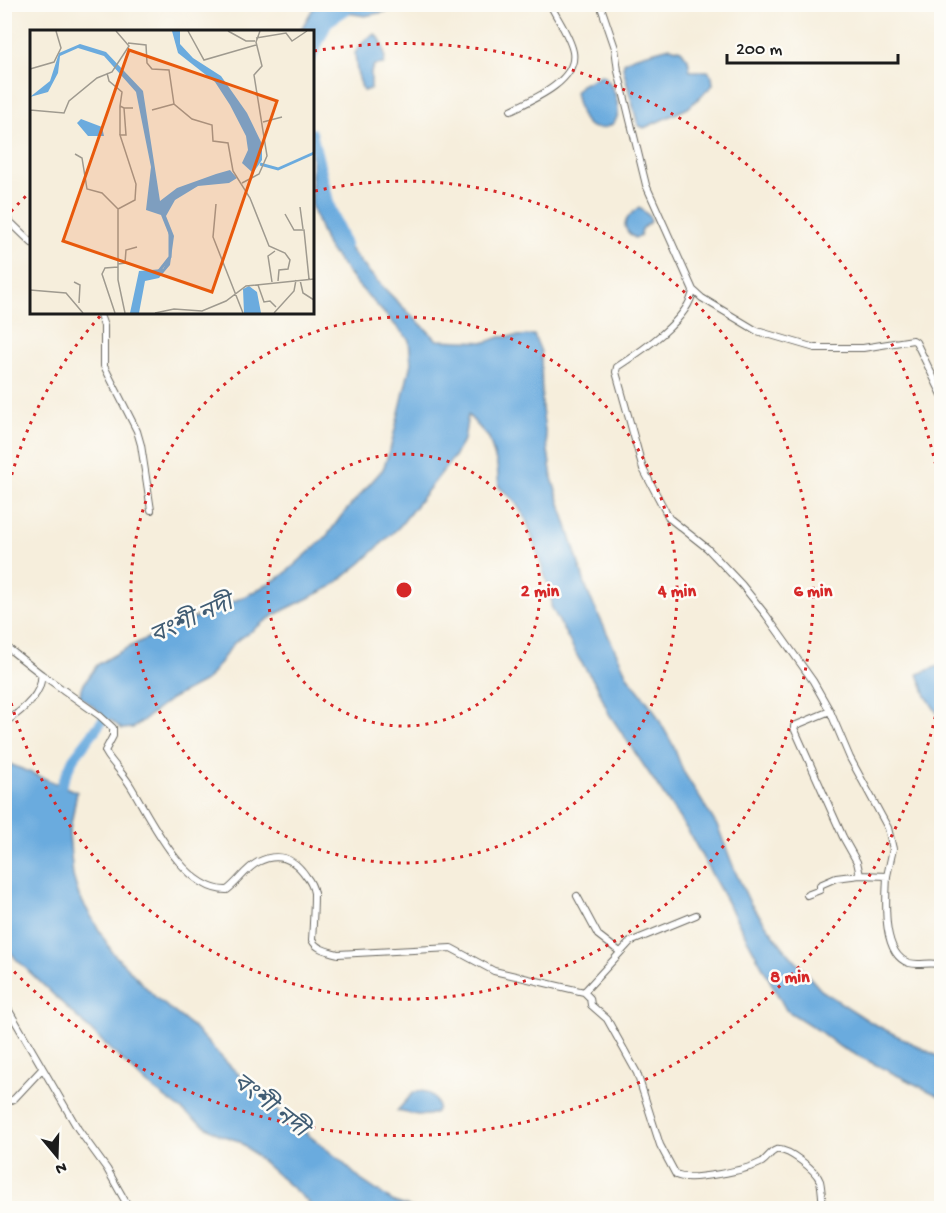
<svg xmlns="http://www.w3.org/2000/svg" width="946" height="1213" font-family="'Gochi Hand','Noto Sans Bengali',sans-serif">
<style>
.water{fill:#6babde;stroke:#44647d;stroke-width:1.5}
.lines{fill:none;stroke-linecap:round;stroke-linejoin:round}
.river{stroke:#6babde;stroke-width:10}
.minor-casing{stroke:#68665f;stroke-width:8}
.minor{stroke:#fff;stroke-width:6}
.ring{fill:none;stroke:#d62828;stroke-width:3;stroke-dasharray:3 6}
.labels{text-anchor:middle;stroke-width:5;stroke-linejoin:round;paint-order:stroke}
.water-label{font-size:24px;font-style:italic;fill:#405c73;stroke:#fdfcf7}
.inset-river{fill:none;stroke:#6babde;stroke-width:3}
.inset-road{fill:none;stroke:#9f9a8f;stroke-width:1.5}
.view{fill:#e8590c;fill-opacity:0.15;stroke:#e8590c;stroke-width:3}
.inset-edge{fill:none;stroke:#1c1c1c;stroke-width:3}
.centre{fill:#d62828;stroke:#fdfcf7;stroke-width:3}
.ring-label{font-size:18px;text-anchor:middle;font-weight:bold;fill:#d62828;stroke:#fdfcf7;stroke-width:5;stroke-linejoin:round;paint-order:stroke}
</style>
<rect width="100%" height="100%" fill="#fdfcf7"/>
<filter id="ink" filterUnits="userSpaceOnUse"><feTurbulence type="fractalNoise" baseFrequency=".0167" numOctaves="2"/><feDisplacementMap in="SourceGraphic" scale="12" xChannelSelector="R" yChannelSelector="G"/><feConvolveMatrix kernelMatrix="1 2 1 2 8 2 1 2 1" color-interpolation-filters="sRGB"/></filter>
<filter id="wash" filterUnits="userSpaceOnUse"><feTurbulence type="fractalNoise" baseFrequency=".008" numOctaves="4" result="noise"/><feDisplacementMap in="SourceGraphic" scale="24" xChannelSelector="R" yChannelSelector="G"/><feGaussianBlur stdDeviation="1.35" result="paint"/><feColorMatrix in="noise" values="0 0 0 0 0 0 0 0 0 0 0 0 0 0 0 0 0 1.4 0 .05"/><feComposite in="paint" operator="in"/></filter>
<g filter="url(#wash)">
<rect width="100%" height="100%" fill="#f6eedc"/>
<!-- water -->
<path class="water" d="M 315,5 L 315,4 L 416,5 L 365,16 L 342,12 L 321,34 L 312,53 L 312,32 L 300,31 Z
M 375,34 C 383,39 386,55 384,64 L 374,65 L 371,72 L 371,89 L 363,91 L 357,72 L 355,53 L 365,40 Z
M 670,47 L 681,50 L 688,59 L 690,71 L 708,71 L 712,76 L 713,85 L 688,108 L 644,128 L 638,125 L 623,68 L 624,63 L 633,57 Z
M 601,75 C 613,79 623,111 615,121 C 613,125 607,127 603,128 C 581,132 579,108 575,92 L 581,85 Z
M 312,140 C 319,165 323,193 332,217 C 348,259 405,308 437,340 L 487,342 L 500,337 L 534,335 L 541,352 L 542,409 L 552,478 L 588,593 L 628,677 L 653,709 L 673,745 L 683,771 L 718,827 L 735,871 L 750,903 L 783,947 L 821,990 L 872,1023 L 941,1058 L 941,1097 L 840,1047 L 818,1030 L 786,1010 L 688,831 L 609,714 L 597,686 L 579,659 L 551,606 L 552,597 L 526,519 L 514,500 L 499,487 L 497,465 L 489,438 L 468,415 L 464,440 L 453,458 L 400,526 L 361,563 L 331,587 L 276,614 L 234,643 L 207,680 L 171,699 L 133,728 L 122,729 L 80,696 L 81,688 L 97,665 L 114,655 L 141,641 L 248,595 L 282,576 L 326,537 L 342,515 L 383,469 L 390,450 L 411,363 L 409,340 L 357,284 L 327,246 L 312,207 Z
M 639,207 L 649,216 L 651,221 L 642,229 L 640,236 L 635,238 C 618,227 625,218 639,207 Z
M 941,665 L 941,719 L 926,696 L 918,674 Z
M 5,762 L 77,792 L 69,835 L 73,876 L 79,896 L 112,952 L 156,998 L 192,1026 L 230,1066 L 273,1107 L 340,1160 L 361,1180 L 394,1202 L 413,1208 L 315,1208 L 239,1141 L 220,1135 L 194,1119 L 148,1085 L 16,959 L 5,945 Z
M 420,1091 C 429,1091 436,1098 438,1107 L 436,1112 C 424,1119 410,1113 397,1111 L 413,1093 Z"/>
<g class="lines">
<!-- river -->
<path class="river" d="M 312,57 L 328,22 L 355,4
M 312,133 L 330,206 L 346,246
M 56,797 L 73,759 L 109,712"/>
</g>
</g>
<g filter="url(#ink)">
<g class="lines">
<!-- minor casing -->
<g class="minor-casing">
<path id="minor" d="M 600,4 L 615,48 L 618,71 L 646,185 L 693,290 C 690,319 640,352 617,367 L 616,372 L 643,469 L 669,518 L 707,548 L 742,585 L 766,615 L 813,681 L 830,711 L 794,726 L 794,728 L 843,837 L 857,862 L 860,875 L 836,878 L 820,885 L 820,890 L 807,895
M 511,110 C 532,100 578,81 573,52 C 570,36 557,19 550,4
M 4,216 L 32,243
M 693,290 L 702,298 L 757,331 L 815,348 L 863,348 L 913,340 L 916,342 L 942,395
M 99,312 L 104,326 L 104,366 L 137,431 L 141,445 L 151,510
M 4,645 L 41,674 L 100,716 L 113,728 L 113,736 L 105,751 L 108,756 C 115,766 124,775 130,785 C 150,817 183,891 227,890 C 238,882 245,869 258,862 C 278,852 294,858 306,876 C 310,881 313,887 314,893 C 314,908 313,925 312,940 C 317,950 328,951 338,954 L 451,948 L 494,971 L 584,992 L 590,998 L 591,1005 L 607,1019 L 637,1073 L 660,1145 L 676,1175 C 690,1182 747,1170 762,1162 C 767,1159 770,1152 776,1150 C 788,1148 816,1170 820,1181 C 822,1190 822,1200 823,1208
M 830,711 L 850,758 L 888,828 L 893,849 L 887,876
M 4,723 C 19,713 44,694 41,674
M 860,875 L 887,876 C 886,899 881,954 909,963 C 920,966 931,961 942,965
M 577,896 L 598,935 L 620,952
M 584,992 L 630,942 L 696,915
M 4,1002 L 78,1129 L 107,1169 L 129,1208
M 4,1104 L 14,1099 L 42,1069"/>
</g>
<!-- minor -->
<use href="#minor" class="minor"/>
</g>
</g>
<!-- distance rings -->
<g class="ring">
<circle cx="404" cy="590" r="136"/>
<circle cx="404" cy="590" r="273"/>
<path d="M5 501A409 409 0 0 1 102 314M315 191A409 409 0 1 1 5 679"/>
<path d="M941 690A546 546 0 0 1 5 962M5 218A546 546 0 0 1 28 194M314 51A546 546 0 0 1 941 490"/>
</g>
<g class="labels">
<!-- water labels -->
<g class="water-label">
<text transform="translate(191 618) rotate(-24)" y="8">বংশী নদী</text>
<text transform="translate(271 1104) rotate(38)" y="8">বংশী নদী</text>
</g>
</g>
<!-- overview -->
<g transform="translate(30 30)">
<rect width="284" height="284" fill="#f6eedc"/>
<path d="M 142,1 L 150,1 L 150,14 L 163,28 L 191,46 L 217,83 L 232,114 L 232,130 L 223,143 L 212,133 L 218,120 L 216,106 L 200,75 L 185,52 L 148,23 ZM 50,14 L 76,22 L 113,61 L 130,171 L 147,158 L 186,144 L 200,140 L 207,148 L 199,153 L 168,156 L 145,170 L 136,186 L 144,206 L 140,235 L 129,248 L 115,251 L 109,283 L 100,283 L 109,241 L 133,239 L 140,226 L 141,210 L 131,185 L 116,180 L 121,137 L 106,62 L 74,26 L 48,18 L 30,26 L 28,43 L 18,62 L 0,67 L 20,51 L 29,23 ZM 51,89 L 72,97 L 74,106 L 58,106 L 47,93 ZM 219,256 L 227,262 L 231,283 L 214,283 L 213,259 Z" fill="#6babde"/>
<path class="inset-river" d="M 230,134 L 248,139 L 284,123M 129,241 L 140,227 L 140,203"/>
<path class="inset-road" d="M 158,1 L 174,30 L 226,15M 198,1 L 216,11 L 225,11M 226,8 L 256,3 L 262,11 L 277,1M 98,13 L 116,15 L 117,33 L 122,39 L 139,40 L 144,74 L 162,89 L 182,95 L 183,111 L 198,113 L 203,141 L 220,168 L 239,216 L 255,223 L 260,230 L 258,239 L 249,240 L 248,251M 0,39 L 24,32 L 31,18 L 26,1M 77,43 L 79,51 L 92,62 L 90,76 L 94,78M 0,62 L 0,89M 0,80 L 34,83 L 39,71 L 67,48 L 82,42 L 99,16 L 86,1M 122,80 L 144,74M 233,92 L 252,87M 90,105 L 90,76M 45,124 L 52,128 L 57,159 L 72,163 L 88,179M 212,153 L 229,144 L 237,126 L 224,45 L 232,36 L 226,12 L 230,1M 0,170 L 0,214M 186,174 L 183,207 L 213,283M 270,177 L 273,199M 255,184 L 264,200 L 274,200 L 279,249M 88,234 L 95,233 L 96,220 L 107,217M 270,250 L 273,263 L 284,270M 44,252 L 50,255 L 49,273M 242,252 L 238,226 L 245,221M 228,255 L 234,272 L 240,271 L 246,277M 0,260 L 36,263 L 53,283M 85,283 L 72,244 L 75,238 L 88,237M 95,283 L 88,250 L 88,179 L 105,170 L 106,154 L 90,105 L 96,105 L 94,78 L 103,78M 125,283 L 144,279 L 172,281 L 196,271 L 216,256 L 284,249M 244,283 L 264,261 L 266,250"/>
<path class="view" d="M 99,20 L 247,71 L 182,262 L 33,211 Z"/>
<rect width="284" height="284" class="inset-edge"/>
</g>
<circle cx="404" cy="590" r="9" class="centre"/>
<g class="ring-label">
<text x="540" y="596">2 min</text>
<text x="677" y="596">4 min</text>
<text x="813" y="596">6 min</text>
<text x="790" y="982">8 min</text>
</g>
<!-- margin -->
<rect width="946" height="1213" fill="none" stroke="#fdfcf7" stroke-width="24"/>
<!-- north arrow -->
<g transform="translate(57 1156) rotate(161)" stroke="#fdfcf7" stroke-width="4.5" paint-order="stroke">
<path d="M0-4.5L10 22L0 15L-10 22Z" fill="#1c1c1c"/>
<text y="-9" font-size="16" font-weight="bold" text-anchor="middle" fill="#1c1c1c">N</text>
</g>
<!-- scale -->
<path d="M727 54v9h171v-9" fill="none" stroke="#1c1c1c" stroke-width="3"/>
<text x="736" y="54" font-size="18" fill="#1c1c1c" stroke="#fdfcf7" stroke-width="4.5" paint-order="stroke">200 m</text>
</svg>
